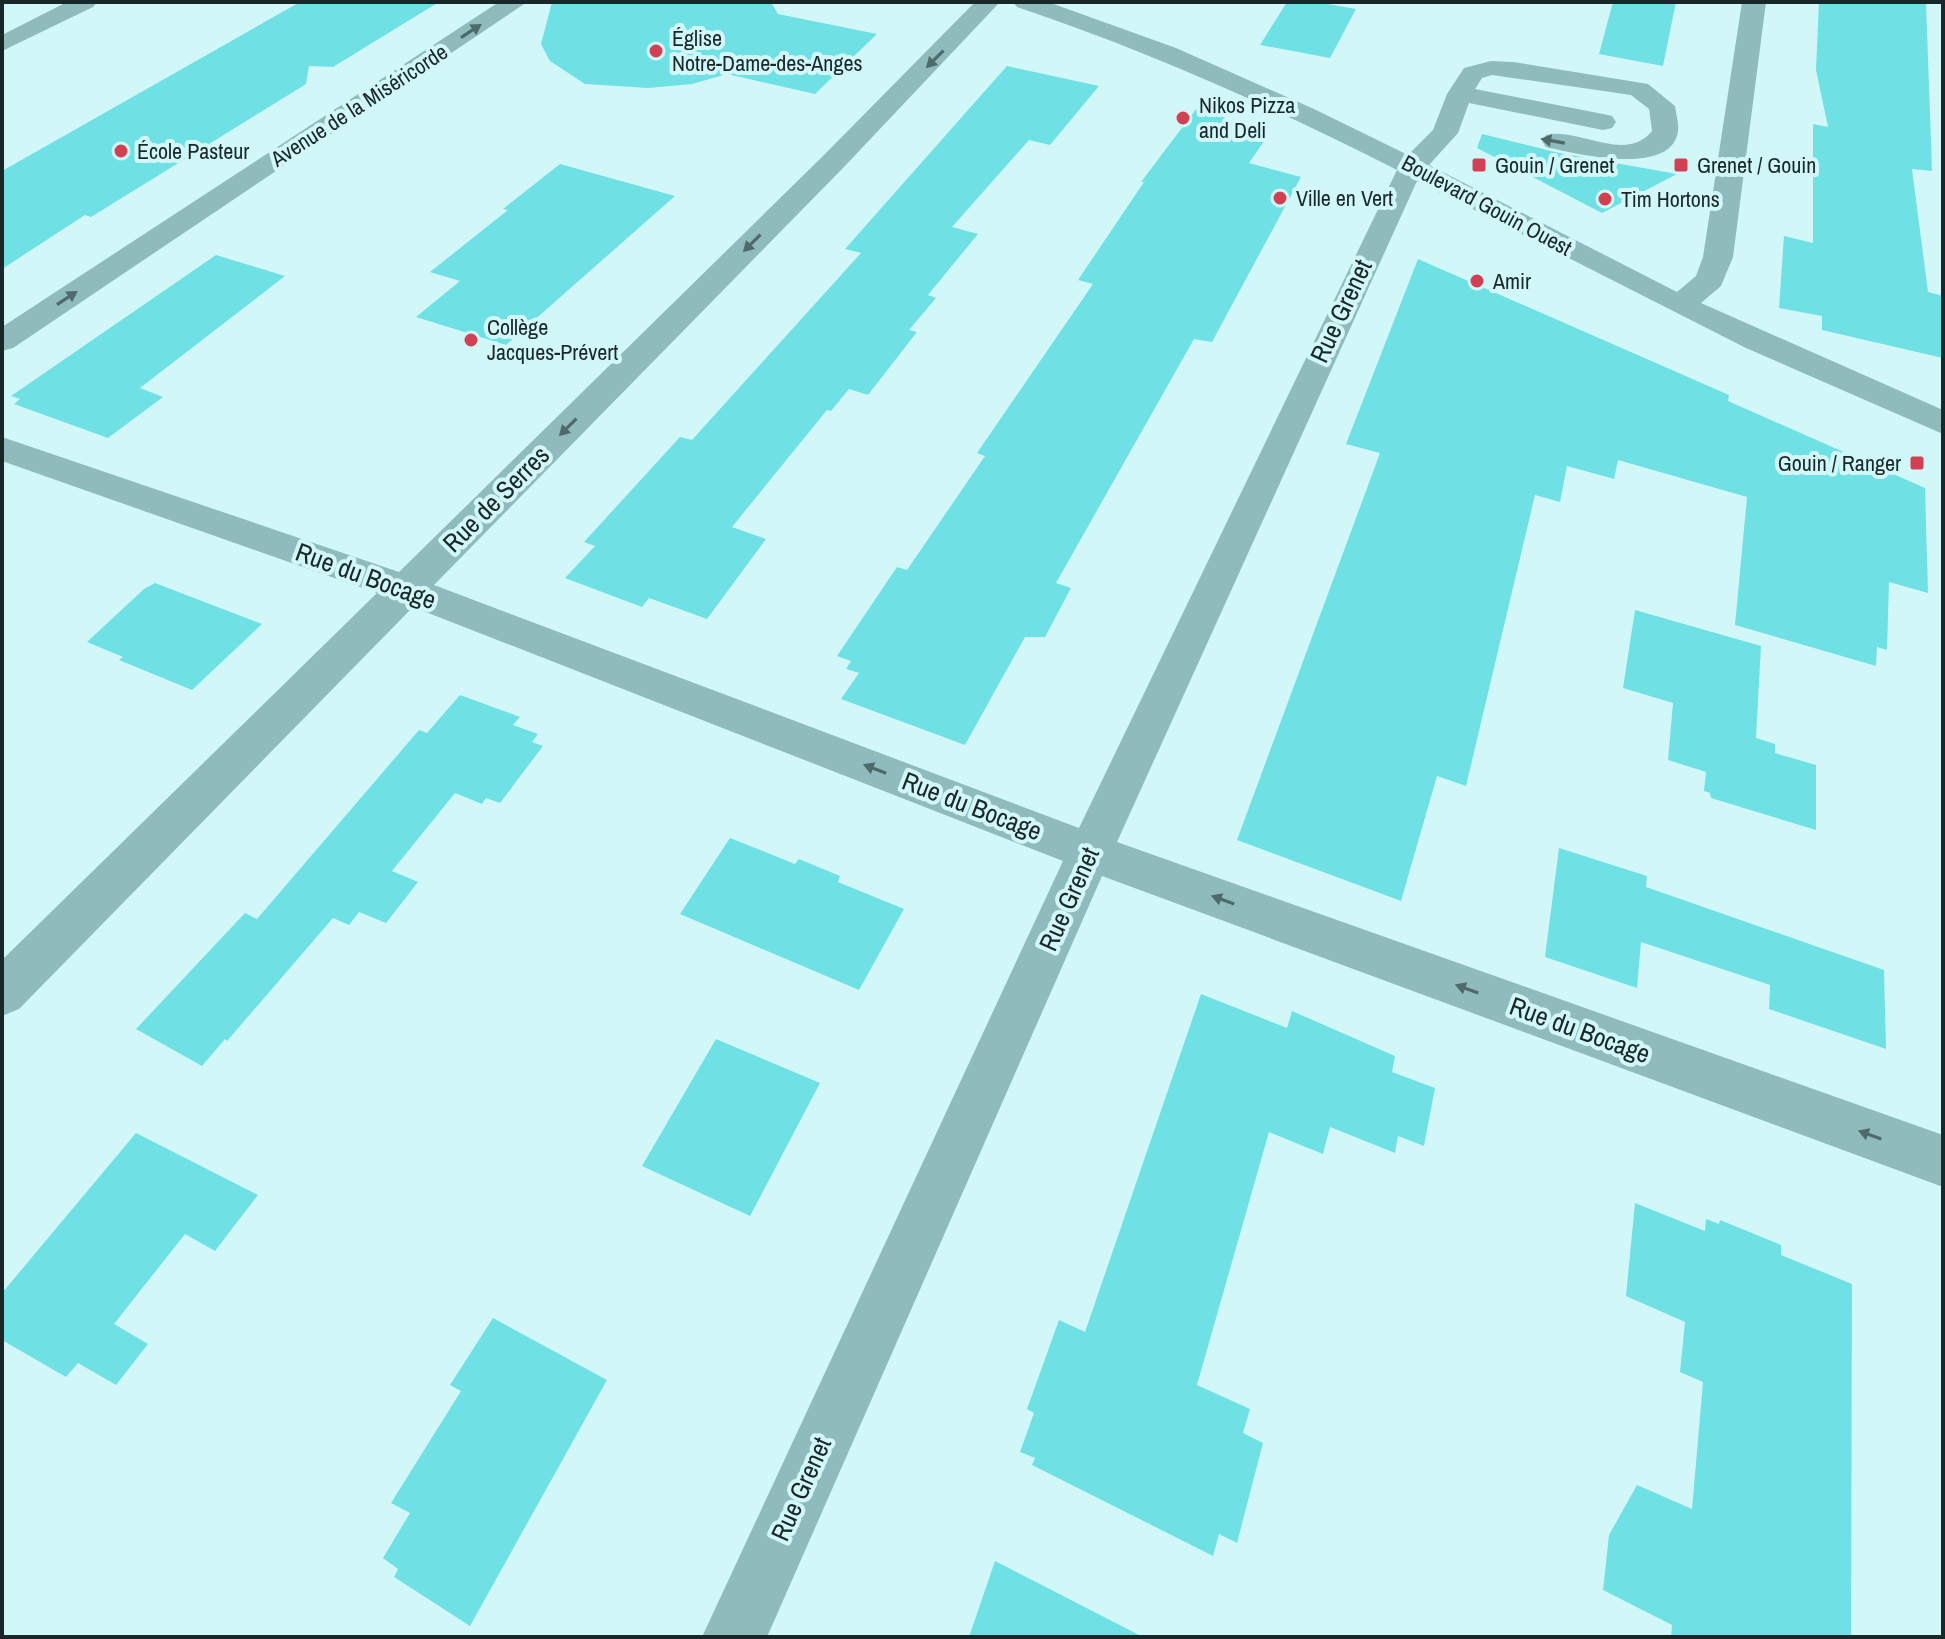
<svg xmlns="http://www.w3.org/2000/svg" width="1945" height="1639" font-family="'Archivo Narrow',sans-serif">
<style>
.building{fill:#6fe1e4}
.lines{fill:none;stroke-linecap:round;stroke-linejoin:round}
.minor{fill:#8fbbbc;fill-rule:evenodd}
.oneway{fill:#4e6a6b}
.poi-dot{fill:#d24153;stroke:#d2f7f8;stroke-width:3}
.labels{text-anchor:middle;stroke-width:8;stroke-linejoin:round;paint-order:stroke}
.far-poi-label{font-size:22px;fill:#192728;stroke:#d2f7f8;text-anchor:start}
.far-street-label{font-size:22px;fill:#192728;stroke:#d2f7f8}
.street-label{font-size:26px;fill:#192728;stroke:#d2f7f8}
</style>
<rect width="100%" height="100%" fill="#d2f7f8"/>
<!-- building -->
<path class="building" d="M 300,2 L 439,2 L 333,67 L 309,66 L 306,84 L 91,217 L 85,215 L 2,269 L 2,171 Z
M 552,2 L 771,2 L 778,14 L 877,34 L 815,94 L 727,74 L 692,84 L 648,88 L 585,84 L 550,61 L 541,44 Z
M 1287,2 L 1316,2 L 1356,9 L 1330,58 L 1260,45 Z
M 1613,2 L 1676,2 L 1663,66 L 1599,54 Z
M 1819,2 L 1926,2 L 1932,171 L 1912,169 L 1928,292 L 1943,296 L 1943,358 L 1822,330 L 1822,316 L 1779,308 L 1784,236 L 1813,243 L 1813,124 L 1828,127 L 1816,70 Z
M 1007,66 L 1099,86 L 1050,145 L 1029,140 L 952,227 L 978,234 L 928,295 L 936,298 L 909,330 L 917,332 L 868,395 L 849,389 L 831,411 L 827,410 L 732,527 L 766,539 L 707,619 L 649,598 L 642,607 L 565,578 L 595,546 L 584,542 L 680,437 L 692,440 L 861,253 L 845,249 Z
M 1200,104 L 1265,140 L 1249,163 L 1301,177 L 1212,342 L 1194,339 L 1056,583 L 1071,588 L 1045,637 L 1025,637 L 965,745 L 841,699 L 859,673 L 846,669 L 851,661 L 837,656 L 897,567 L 907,570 L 985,456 L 977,453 L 1093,284 L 1078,280 L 1144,182 L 1141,182 Z
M 1482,134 L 1559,153 L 1677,174 L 1602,213 L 1477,148 Z
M 560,164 L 675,196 L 506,345 L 416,317 L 460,281 L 430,272 L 508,210 L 503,209 Z
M 216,255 L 285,276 L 140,388 L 163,397 L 108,438 L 14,404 L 20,399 L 11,396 Z
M 1418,259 L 1729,395 L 1728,401 L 1925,488 L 1928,593 L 1889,582 L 1887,650 L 1877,647 L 1876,666 L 1735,625 L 1747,497 L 1618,460 L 1614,479 L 1567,466 L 1560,502 L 1535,495 L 1466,786 L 1437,776 L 1401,901 L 1237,840 L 1380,453 L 1346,444 Z
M 155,583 L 262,624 L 192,690 L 119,660 L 123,657 L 87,642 L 144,589 Z
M 1635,610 L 1761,646 L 1756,738 L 1775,744 L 1775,753 L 1816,765 L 1816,830 L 1711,798 L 1710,793 L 1704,791 L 1706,772 L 1668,760 L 1673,703 L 1623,688 Z
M 460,695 L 520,717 L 513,725 L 538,734 L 532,742 L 543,746 L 500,803 L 486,798 L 482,804 L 455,793 L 392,871 L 418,882 L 386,923 L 359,912 L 349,925 L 333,918 L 227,1041 L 225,1039 L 202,1066 L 136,1029 L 245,913 L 257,919 L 419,730 L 427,733 Z
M 730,838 L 795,864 L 799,859 L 840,876 L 838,882 L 904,909 L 859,990 L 680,914 Z
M 1559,848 L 1647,876 L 1646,887 L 1884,970 L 1886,1049 L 1769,1009 L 1770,985 L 1641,942 L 1637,988 L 1545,957 Z
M 1201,994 L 1287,1028 L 1292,1011 L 1395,1056 L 1392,1072 L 1435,1088 L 1424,1146 L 1398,1136 L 1395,1153 L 1330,1127 L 1323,1154 L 1269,1132 L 1197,1385 L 1250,1409 L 1243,1433 L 1263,1443 L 1237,1543 L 1219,1534 L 1213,1556 L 1032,1465 L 1035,1458 L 1020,1452 L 1034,1413 L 1027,1409 L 1059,1320 L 1085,1332 Z
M 716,1039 L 820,1083 L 750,1216 L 642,1166 Z
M 136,1133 L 258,1195 L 215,1251 L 185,1234 L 114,1324 L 148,1344 L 116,1385 L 78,1363 L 66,1377 L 2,1340 L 2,1293 Z
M 1635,1203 L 1705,1231 L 1706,1219 L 1719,1224 L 1720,1220 L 1781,1245 L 1781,1255 L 1852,1284 L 1851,1637 L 1671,1637 L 1672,1625 L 1603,1590 L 1609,1535 L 1637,1485 L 1692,1509 L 1703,1382 L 1680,1372 L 1685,1322 L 1626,1296 Z
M 493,1318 L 607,1380 L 470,1626 L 394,1577 L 398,1569 L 383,1558 L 410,1513 L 391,1503 L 461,1391 L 450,1385 Z
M 995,1561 L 1143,1637 L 969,1637 Z"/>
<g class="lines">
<!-- minor -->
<path class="minor" d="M 67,2 L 97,2 L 93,7 L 2,51 L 2,35 Z
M 499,2 L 527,2 L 13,348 L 2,351 L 2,327 Z
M 975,2 L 1000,2 L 843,168 L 434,585 L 1079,828 L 1397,170 C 1273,107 1148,51 1017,7 L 1013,2 L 1048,2 L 1176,48 L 1314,109 L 1408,155 L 1433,130 L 1447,94 L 1464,68 L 1491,61 L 1513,62 L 1648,84 L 1675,106 C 1676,113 1679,124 1678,131 C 1672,178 1573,153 1546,147 L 1542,141 L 1546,135 C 1578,127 1625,164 1652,131 L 1649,109 L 1631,95 L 1492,75 L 1482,78 L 1475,89 L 1603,114 L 1612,116 L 1616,122 L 1612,128 L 1603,130 L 1469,103 L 1458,133 L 1429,165 L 1677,292 L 1696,276 L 1703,257 L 1742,2 L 1766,2 L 1733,257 L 1721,286 L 1701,303 L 1943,410 L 1943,434 L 1746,348 L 1417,181 L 1117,842 L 1943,1135 L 1943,1187 L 1102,876 L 767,1637 L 702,1637 L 1063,861 L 413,607 L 19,1009 L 2,1016 L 2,960 L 377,593 L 2,461 L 2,437 L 399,572 L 823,156 Z"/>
</g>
<!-- one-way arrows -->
<defs><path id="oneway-solid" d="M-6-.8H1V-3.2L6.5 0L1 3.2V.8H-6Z" transform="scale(2)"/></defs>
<g class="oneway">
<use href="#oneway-solid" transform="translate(471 31) rotate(-33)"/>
<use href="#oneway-solid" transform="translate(935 59) rotate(135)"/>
<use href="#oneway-solid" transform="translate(1553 141) rotate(-170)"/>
<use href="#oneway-solid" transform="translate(752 243) rotate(135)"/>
<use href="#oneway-solid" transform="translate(67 298) rotate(-33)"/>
<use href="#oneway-solid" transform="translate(568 427) rotate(135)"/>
<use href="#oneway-solid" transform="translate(875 769) rotate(-159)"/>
<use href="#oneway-solid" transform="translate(1223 900) rotate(-160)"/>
<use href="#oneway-solid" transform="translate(1467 989) rotate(-160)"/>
<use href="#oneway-solid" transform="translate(1870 1135) rotate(-160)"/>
</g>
<!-- markers -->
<g class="poi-dot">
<circle cx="656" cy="51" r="8"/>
<circle cx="1183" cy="118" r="8"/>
<circle cx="121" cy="151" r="8"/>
<rect x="1471" y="157" width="16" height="16" rx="4"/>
<rect x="1673" y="157" width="16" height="16" rx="4"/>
<circle cx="1280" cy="198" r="8"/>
<circle cx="1605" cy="199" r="8"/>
<circle cx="1477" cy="281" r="8"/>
<circle cx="471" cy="340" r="8"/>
<rect x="1909" y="455" width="16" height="16" rx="4"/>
</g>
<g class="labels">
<!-- far-poi labels -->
<g class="far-poi-label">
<text x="672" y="46">Église<tspan x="672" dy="25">Notre-Dame-des-Anges</tspan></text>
<text x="1199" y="113">Nikos Pizza<tspan x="1199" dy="25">and Deli</tspan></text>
<text x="137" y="159">École Pasteur</text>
<text x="1495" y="173">Gouin / Grenet</text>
<text x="1697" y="173">Grenet / Gouin</text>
<text x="1296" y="206">Ville en Vert</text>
<text x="1621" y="207">Tim Hortons</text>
<text x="1493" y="289">Amir</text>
<text x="487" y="335">Collège<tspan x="487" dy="25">Jacques-Prévert</tspan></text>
<text x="1901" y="471" text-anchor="end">Gouin / Ranger</text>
</g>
<!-- far-street labels -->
<g class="far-street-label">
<text transform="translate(359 105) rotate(-33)" y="8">Avenue de la Miséricorde</text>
<text transform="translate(1487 205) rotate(28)" y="8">Boulevard Gouin Ouest</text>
</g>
<!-- street labels -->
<g class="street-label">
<text transform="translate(1341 311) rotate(-65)" y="9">Rue Grenet</text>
<text transform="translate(496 499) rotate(-45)" y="9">Rue de Serres</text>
<text transform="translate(366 576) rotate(20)" y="9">Rue du Bocage</text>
<text transform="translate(972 806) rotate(21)" y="9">Rue du Bocage</text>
<text transform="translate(1069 899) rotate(-66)" y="9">Rue Grenet</text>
<text transform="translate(1580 1030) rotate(20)" y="9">Rue du Bocage</text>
<text transform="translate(801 1489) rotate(-66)" y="9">Rue Grenet</text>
</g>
</g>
<!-- border -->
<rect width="1945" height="1639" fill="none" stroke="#192728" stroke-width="8"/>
</svg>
